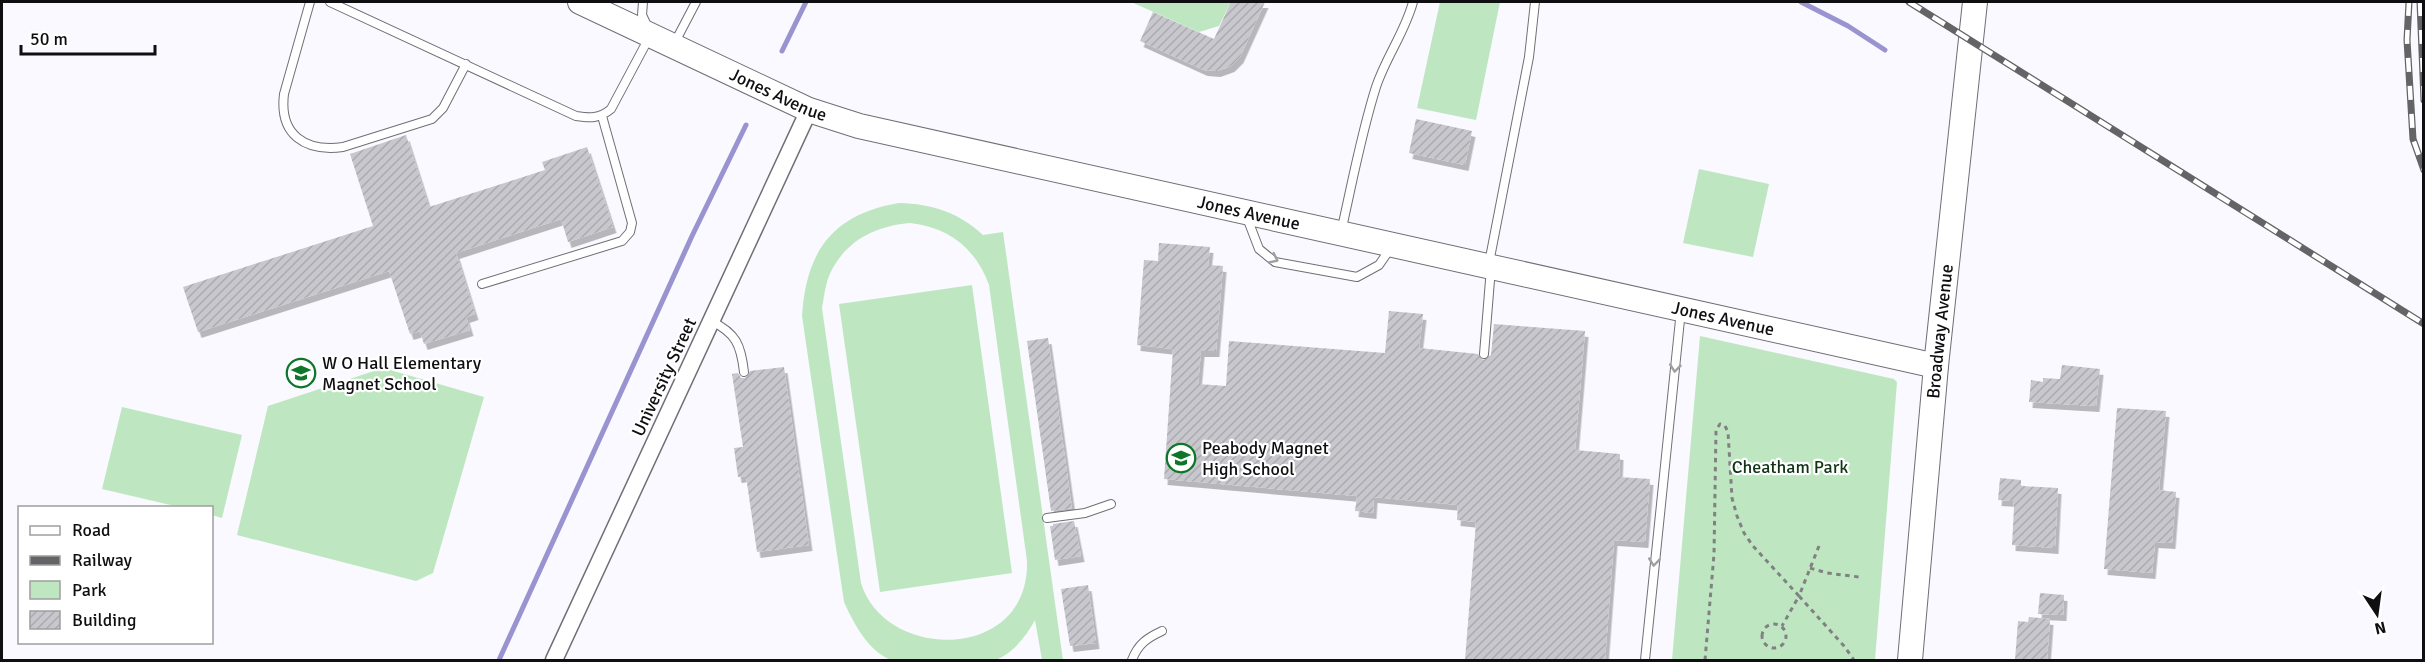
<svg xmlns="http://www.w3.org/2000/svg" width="2425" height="662" font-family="Signika,sans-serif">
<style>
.green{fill:#bee7c1;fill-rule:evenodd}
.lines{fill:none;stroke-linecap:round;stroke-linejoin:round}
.stream{stroke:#9993d0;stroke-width:5}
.building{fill:url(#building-hatch);filter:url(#shadow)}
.lane-casing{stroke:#706f75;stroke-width:10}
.street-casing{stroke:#706f75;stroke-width:19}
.secondary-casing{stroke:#706f75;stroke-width:26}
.path{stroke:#818184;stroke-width:3;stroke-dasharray:4.5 4.5;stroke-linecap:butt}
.lane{stroke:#fff;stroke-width:8}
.street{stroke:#fff;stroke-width:16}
.secondary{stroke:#fff;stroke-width:24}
.rail-casing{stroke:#646467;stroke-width:7}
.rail{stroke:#fff;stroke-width:4.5;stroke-dasharray:14;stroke-linecap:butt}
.oneway{stroke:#9f9fa0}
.labels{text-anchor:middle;stroke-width:4.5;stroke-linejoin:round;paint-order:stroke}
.street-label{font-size:18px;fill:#0f0f11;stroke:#fff}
.poi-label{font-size:18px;fill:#0f0f11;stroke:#fff;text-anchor:start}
.park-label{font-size:18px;fill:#0f3515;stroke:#fff}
</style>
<defs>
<pattern id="building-hatch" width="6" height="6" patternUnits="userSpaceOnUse" patternTransform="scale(1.5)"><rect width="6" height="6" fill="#c8c7cd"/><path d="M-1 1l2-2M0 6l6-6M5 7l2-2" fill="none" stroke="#abaaaf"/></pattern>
<filter id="shadow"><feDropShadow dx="3.5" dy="6" stdDeviation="0" flood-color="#0004"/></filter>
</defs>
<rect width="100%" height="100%" fill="#f9f9ff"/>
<!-- green -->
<path class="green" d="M 1131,2 L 1231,2 L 1219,26 L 1199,32 Z
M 1440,2 L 1500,2 L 1476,120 L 1417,108 Z
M 1699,169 L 1769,184 L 1753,257 L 1683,243 Z
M 899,203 C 932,204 958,212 983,235 L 1003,232 L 1063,660 L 1042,660 L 1035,620 C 1027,635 1014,652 998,659 C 992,662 900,662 892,660 C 869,653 853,622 844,602 L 802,316 C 806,251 833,214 899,203 ZM 910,223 C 949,227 976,249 989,285 L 1027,561 C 1030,662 885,662 861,583 L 822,308 C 824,298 825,286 829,276 C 844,241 875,226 910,223 Z
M 972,285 L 1012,573 L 880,592 L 839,304 Z
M 1700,336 L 1894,379 L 1897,382 L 1875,660 L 1672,660 Z
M 383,368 L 484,397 L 433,573 L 416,581 L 237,535 L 268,406 Z
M 122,407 L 242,435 L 222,518 L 212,515 L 212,508 L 179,507 L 102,489 Z"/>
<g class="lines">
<!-- stream -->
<path class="stream" d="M 1801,2 L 1848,26 L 1885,50
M 782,51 L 806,2
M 499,660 L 692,236 L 746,125"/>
</g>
<!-- building -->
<path class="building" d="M 1231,2 L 1265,2 L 1240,57 L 1231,66 L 1217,71 L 1204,70 L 1140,41 L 1153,12 L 1214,39 Z
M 1416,119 L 1472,131 L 1465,165 L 1409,153 Z
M 406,135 L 429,207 L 545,170 L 542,162 L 587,147 L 613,227 L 568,242 L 561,219 L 456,253 L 475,314 L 466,317 L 470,330 L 424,344 L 420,331 L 410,334 L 389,271 L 198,332 L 183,287 L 373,226 L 350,154 Z
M 1159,243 L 1210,247 L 1208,265 L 1223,266 L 1216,351 L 1201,351 L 1198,384 L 1226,386 L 1229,341 L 1385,353 L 1389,311 L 1423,314 L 1419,348 L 1478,354 L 1483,360 L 1491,355 L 1494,324 L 1585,331 L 1575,450 L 1620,454 L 1619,477 L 1650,479 L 1645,542 L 1614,540 L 1605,660 L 1465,660 L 1476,522 L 1457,520 L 1458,505 L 1374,497 L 1373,513 L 1355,511 L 1357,496 L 1164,479 L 1173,349 L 1137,345 L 1144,260 L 1158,261 Z
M 1048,338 L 1072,508 L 1051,511 L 1027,341 Z
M 2062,365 L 2100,369 L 2096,406 L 2029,402 L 2031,380 L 2043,382 L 2043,378 L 2060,379 Z
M 784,367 L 809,545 L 757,552 L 746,476 L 738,477 L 734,448 L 743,447 L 732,374 L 738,373 L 741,378 L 745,378 L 750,371 Z
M 2117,408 L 2166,411 L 2159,490 L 2176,492 L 2172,543 L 2155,542 L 2152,573 L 2104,569 Z
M 2000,478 L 2021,480 L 2021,486 L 2058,488 L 2055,548 L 2012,545 L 2014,507 L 2013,501 L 1998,500 Z
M 1074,521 L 1081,556 L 1055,560 L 1050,526 L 1053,526 L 1053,524 Z
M 1088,585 L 1096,643 L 1070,646 L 1061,589 Z
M 2040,593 L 2064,595 L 2063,615 L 2038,614 Z
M 2029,617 L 2050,619 L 2047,660 L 2015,660 L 2018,621 L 2028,622 Z"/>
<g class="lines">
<!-- lane casing -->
<g class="lane-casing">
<path id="lane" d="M 310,2 L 284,94 C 279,135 305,152 343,147 L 432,119 L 443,108 L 466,64
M 330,2 L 576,116 C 590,118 599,119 611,109 L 651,34 L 642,15 L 643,2
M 674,44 L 696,2
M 1246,215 L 1259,249 L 1275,262 L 1357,277 L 1379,265 L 1392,246
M 1341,232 C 1352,184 1361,134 1376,87 C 1386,57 1405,32 1413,2
M 1489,263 L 1529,57 L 1535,2
M 482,284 L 622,241 L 630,232 L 632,223 L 602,116
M 711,321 C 736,333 741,345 744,372
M 1484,354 L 1491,268
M 1047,518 L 1085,513 L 1111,504
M 1132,660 C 1138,644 1147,638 1162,631
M 1645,660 L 1681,310"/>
</g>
<!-- street casing -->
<g class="street-casing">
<path id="street" d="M 554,660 L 809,110"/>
</g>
<!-- secondary casing -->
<g class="secondary-casing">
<g id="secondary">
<path id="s1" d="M 580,2 L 809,110 L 859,126 L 1936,366"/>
<path id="s2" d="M 1910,660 L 1936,366 L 1975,2"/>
</g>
</g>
<!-- path -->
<path class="path" d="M 1819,546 L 1799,596 L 1844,646 L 1854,660
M 1810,568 L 1827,573 L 1859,577
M1762 636a12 12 0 1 1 24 0a12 12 0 1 1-24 0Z
M 1705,660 L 1714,554 L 1716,430 L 1720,424 L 1725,426 L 1728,432 L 1732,498 L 1737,516 L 1744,533 L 1753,546 L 1799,596 L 1782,626"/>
<!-- lane -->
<use href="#lane" class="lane"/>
<!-- street -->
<use href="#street" class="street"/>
<!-- secondary -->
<use href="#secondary" class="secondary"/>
<!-- rail casing -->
<g class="rail-casing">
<path id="rail" d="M 1909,2 L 2424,324
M 2409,2 L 2407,40 L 2413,139 L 2424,170
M 2420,2 L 2424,100"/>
</g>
<!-- rail -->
<use href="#rail" class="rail"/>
</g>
<!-- one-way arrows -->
<defs><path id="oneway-chevron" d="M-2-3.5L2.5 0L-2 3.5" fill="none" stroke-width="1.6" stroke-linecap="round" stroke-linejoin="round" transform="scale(1.5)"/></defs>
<g class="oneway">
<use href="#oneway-chevron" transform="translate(1274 259) rotate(26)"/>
<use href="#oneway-chevron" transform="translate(1675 368) rotate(96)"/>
<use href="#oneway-chevron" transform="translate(1654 562) rotate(96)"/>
</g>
<!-- icons -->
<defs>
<g id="school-ring" transform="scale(1.5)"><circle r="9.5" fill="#fff" stroke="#0d7629" stroke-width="1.5"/><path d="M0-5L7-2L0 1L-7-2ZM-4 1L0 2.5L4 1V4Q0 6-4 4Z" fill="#0d7629"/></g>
</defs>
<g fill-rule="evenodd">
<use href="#school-ring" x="301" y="373"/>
<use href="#school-ring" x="1181" y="458"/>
</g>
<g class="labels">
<!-- street labels -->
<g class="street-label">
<text dy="6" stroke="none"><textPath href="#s1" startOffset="219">Jones Avenue</textPath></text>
<text dy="6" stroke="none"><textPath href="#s1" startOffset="705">Jones Avenue</textPath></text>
<text dy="6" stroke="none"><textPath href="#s1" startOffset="1191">Jones Avenue</textPath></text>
<text dy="6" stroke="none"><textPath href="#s2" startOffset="330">Broadway Avenue</textPath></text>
<text transform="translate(664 377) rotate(-65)" y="6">University Street</text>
</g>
<!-- poi labels -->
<g class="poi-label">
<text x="322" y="369">W O Hall Elementary<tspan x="322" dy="21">Magnet School</tspan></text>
<text x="1202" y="454">Peabody Magnet<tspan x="1202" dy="21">High School</tspan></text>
</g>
<!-- park labels -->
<g class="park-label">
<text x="1790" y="473">Cheatham Park</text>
</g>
</g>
<!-- border -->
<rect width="2425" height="662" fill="none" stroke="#0f0f11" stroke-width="6"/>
<!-- legend -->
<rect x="18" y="506" width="195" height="138" fill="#ffffff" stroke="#9f9fa0" stroke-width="1.5"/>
<rect x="30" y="526" width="30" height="9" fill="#ffffff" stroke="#9f9fa0" stroke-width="1.5"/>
<text x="72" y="536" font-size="18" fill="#0f0f11">Road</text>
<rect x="30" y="556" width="30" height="9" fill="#646467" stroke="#9f9fa0" stroke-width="1.5"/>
<text x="72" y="566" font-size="18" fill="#0f0f11">Railway</text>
<rect x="30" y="581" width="30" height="18" fill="#bee7c1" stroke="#9f9fa0" stroke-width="1.5"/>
<text x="72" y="596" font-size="18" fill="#0f0f11">Park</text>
<rect x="30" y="611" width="30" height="18" fill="url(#building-hatch)" stroke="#9f9fa0" stroke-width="1.5"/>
<text x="72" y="626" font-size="18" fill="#0f0f11">Building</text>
<!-- north arrow -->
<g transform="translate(2377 614) rotate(167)" stroke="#ffffff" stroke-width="4.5" paint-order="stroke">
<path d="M0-4.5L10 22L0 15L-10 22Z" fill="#0f0f11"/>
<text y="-9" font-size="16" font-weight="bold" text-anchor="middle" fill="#0f0f11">N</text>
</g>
<!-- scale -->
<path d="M21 45v9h134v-9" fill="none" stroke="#0f0f11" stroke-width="3"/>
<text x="30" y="45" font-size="18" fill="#0f0f11" stroke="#ffffff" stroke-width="4.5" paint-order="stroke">50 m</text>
</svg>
